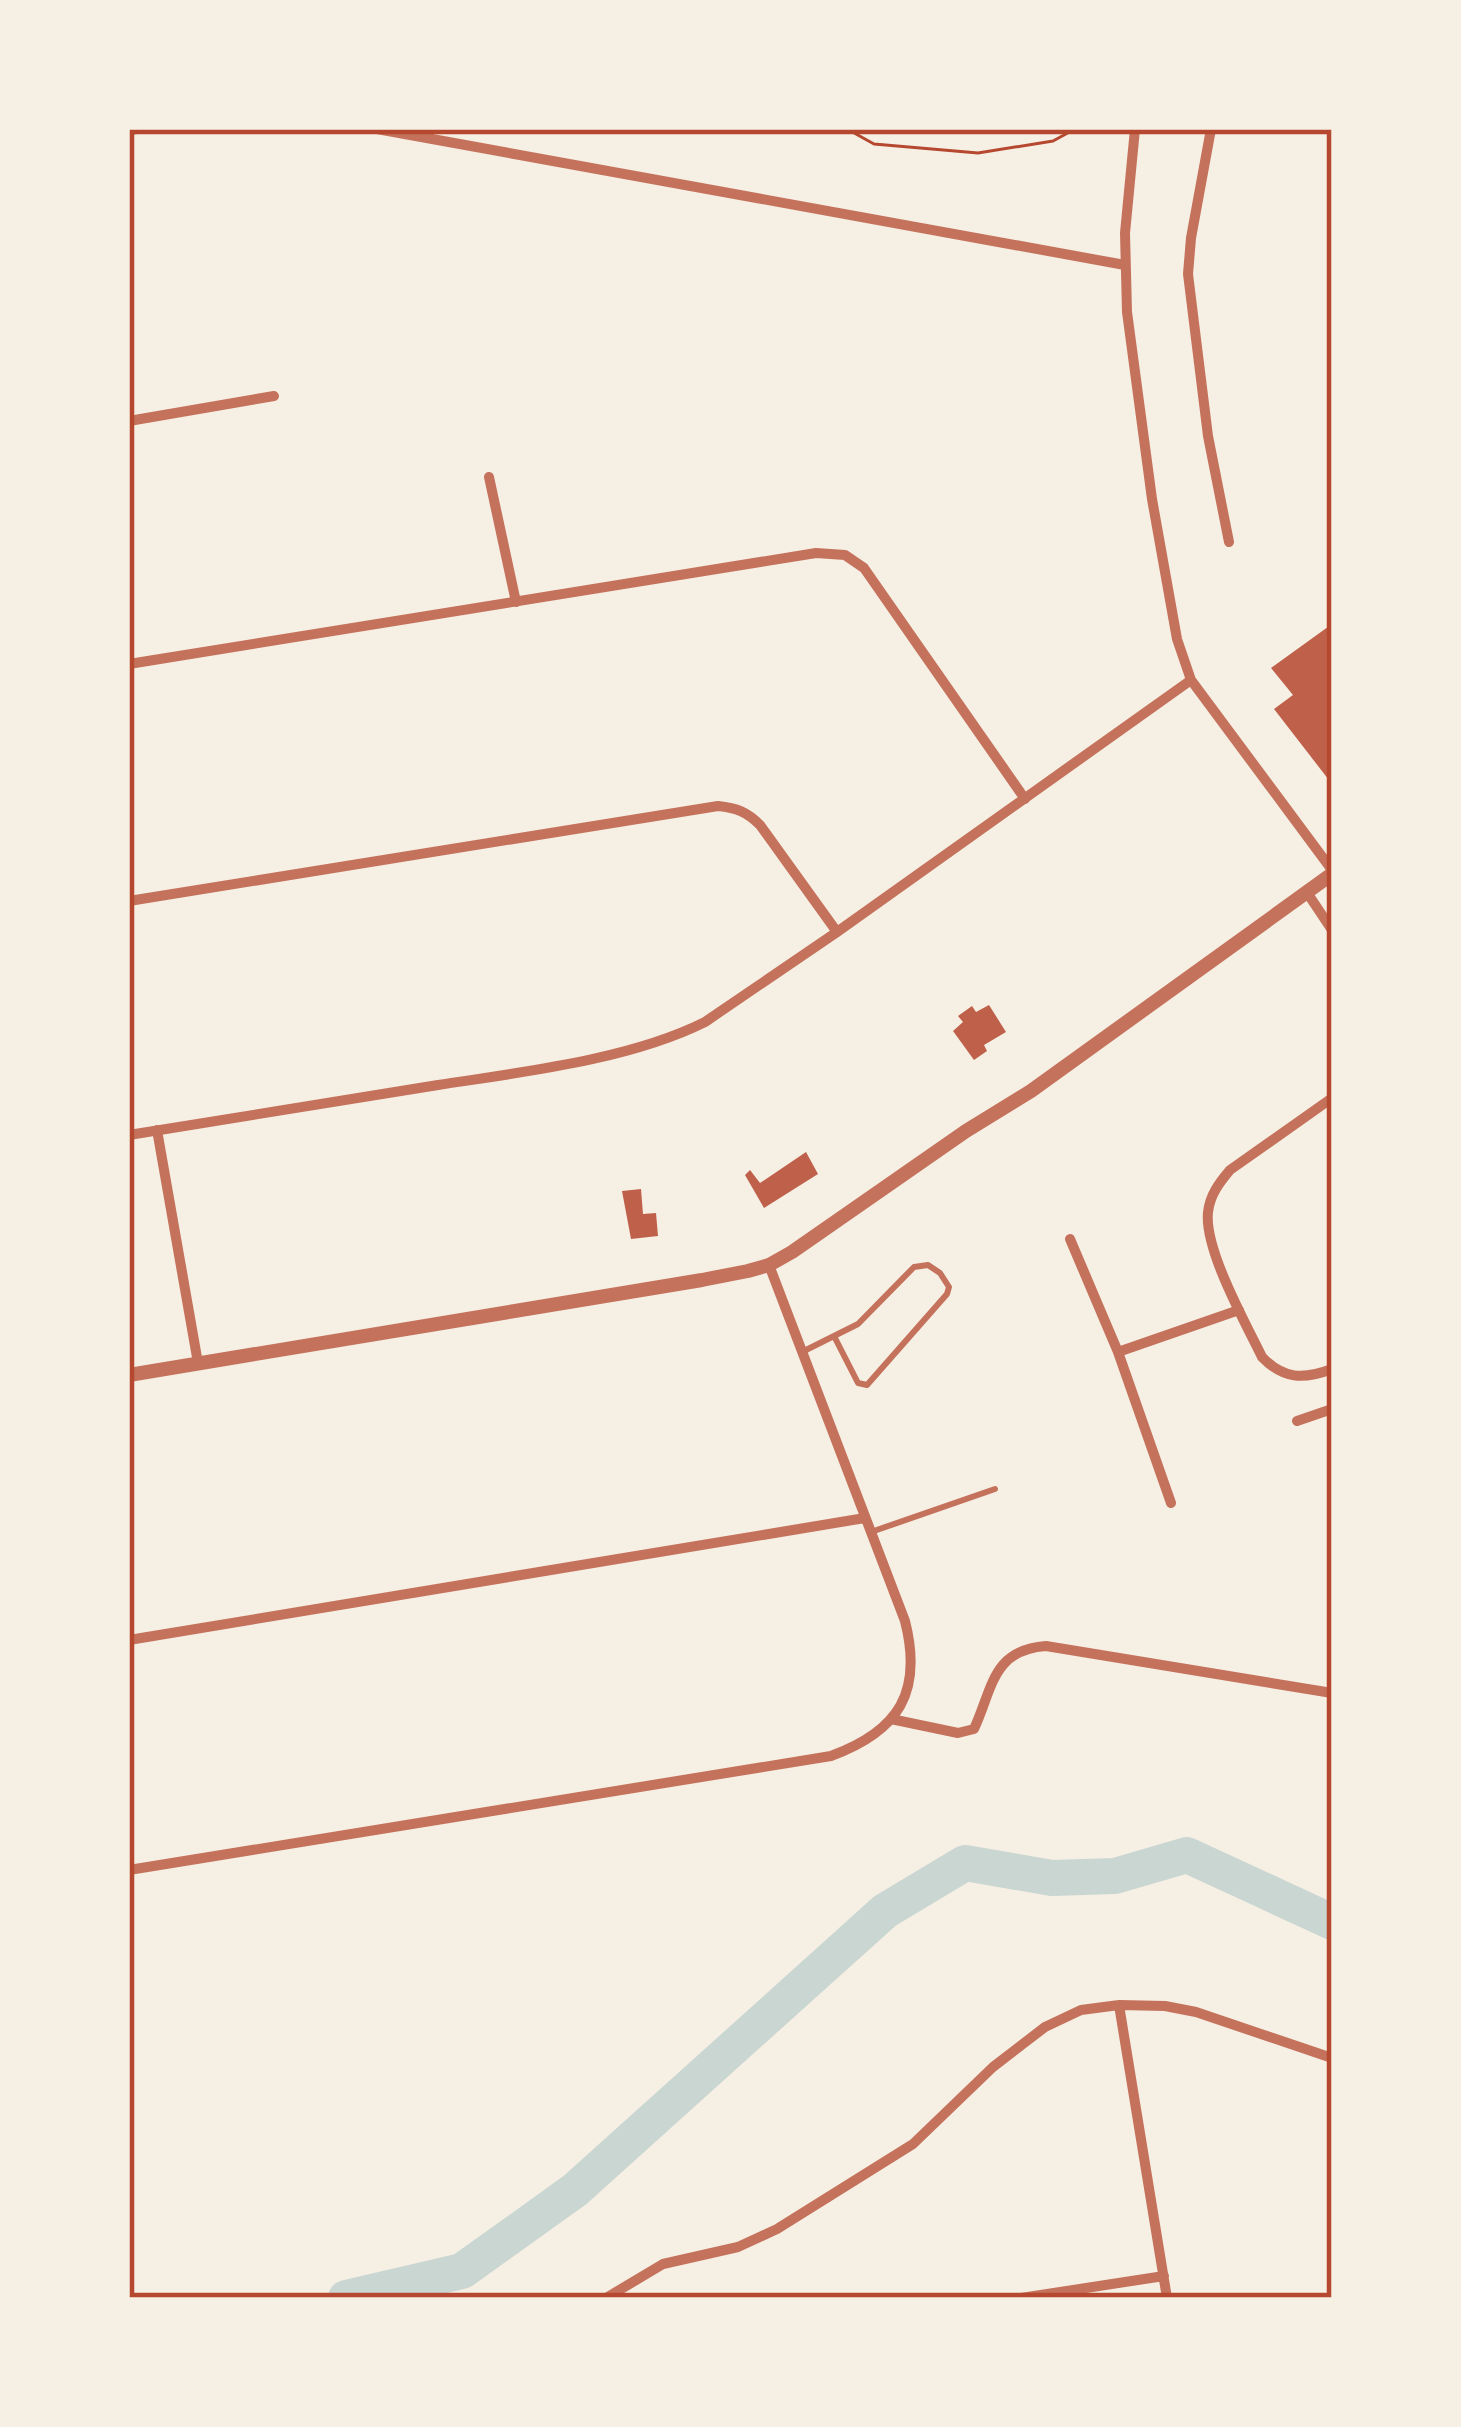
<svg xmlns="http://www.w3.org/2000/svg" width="1461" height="2427" font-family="'Archivo Narrow',sans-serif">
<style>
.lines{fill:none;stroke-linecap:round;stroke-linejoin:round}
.river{stroke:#c9d6d2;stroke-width:36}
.building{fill:#bf614a}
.path{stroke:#b5482f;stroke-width:3}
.service{stroke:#c5725c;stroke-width:6}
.minor{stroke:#c5725c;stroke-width:10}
.tertiary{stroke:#c5725c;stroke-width:14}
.neatline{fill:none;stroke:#b5482f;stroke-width:4.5}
</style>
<rect width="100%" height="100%" fill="#f6efe4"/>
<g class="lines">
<!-- river -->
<path class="river" d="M 346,2298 L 462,2271 L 575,2190 L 885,1911 L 965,1863 L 1052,1878 L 1115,1876 L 1187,1855 L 1332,1922"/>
</g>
<!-- building -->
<path class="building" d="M 1332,624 L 1332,784 L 1274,709 L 1293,695 L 1271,668 Z
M 989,1005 L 1006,1032 L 984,1045 L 987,1051 L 974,1060 L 953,1031 L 963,1022 L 958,1016 L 972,1006 L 976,1012 Z
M 806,1152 L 818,1174 L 764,1208 L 745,1175 L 750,1170 L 760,1183 Z
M 641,1189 L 643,1214 L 656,1213 L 658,1236 L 631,1239 L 622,1191 Z"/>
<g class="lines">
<!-- path -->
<path class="path" d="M 847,129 L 874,144 L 978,153 L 1053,141 L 1075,129"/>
<!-- service -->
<path class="service" d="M 802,1352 L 858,1324 L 914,1267 L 928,1265 L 940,1273 L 949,1287 L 947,1294 L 867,1385 L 858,1383 L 834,1336
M 871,1532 L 995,1489"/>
<!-- minor -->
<path class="minor" d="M 377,129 L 1125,265
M 1135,129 L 1125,233 L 1127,312 L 1152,499 L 1177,639 L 1191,680 L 1332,870
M 1211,129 L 1191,238 L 1188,274 L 1208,436 L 1229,542
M 129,130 L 137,129
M 129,421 L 274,396
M 489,477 L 516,602
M 129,664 L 816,553 L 845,555 L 864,568 L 1025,799
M 1306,891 L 1332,930
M 129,901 L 718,806 C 737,808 747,812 760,825 L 837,932
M 1332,1098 L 1230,1170 C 1219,1183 1210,1195 1208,1212 C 1204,1249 1245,1322 1262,1357 C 1283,1379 1303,1380 1332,1369
M 157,1130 L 198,1363
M 129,1135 C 232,1118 335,1101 438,1085 C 522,1072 629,1060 705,1022 L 837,932 L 1191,680
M 1070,1239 L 1118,1352 L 1239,1310
M 1118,1352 L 1171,1503
M 1297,1421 L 1332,1409
M 129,1640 L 865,1518
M 891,1719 L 958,1733 L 974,1729 C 993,1688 992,1650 1046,1646 L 1332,1693
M 129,1870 L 831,1756 C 899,1731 923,1692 905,1621 L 769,1265
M 1119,2005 L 1167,2298
M 606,2298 L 663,2264 L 738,2247 L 777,2229 L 913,2144 L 993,2067 L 1045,2027 L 1081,2010 L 1119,2005 L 1165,2006 L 1196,2012 L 1332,2058
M 1021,2298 L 1164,2276"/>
<!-- tertiary -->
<path class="tertiary" d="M 129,1375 L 702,1280 L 748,1271 L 769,1265 L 792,1252 L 966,1131 L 1031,1091 L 1332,874"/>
</g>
<!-- border -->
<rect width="1461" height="2427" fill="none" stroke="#f6efe4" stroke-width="264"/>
<rect x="132" y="132" width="1197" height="2163" class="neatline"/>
</svg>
